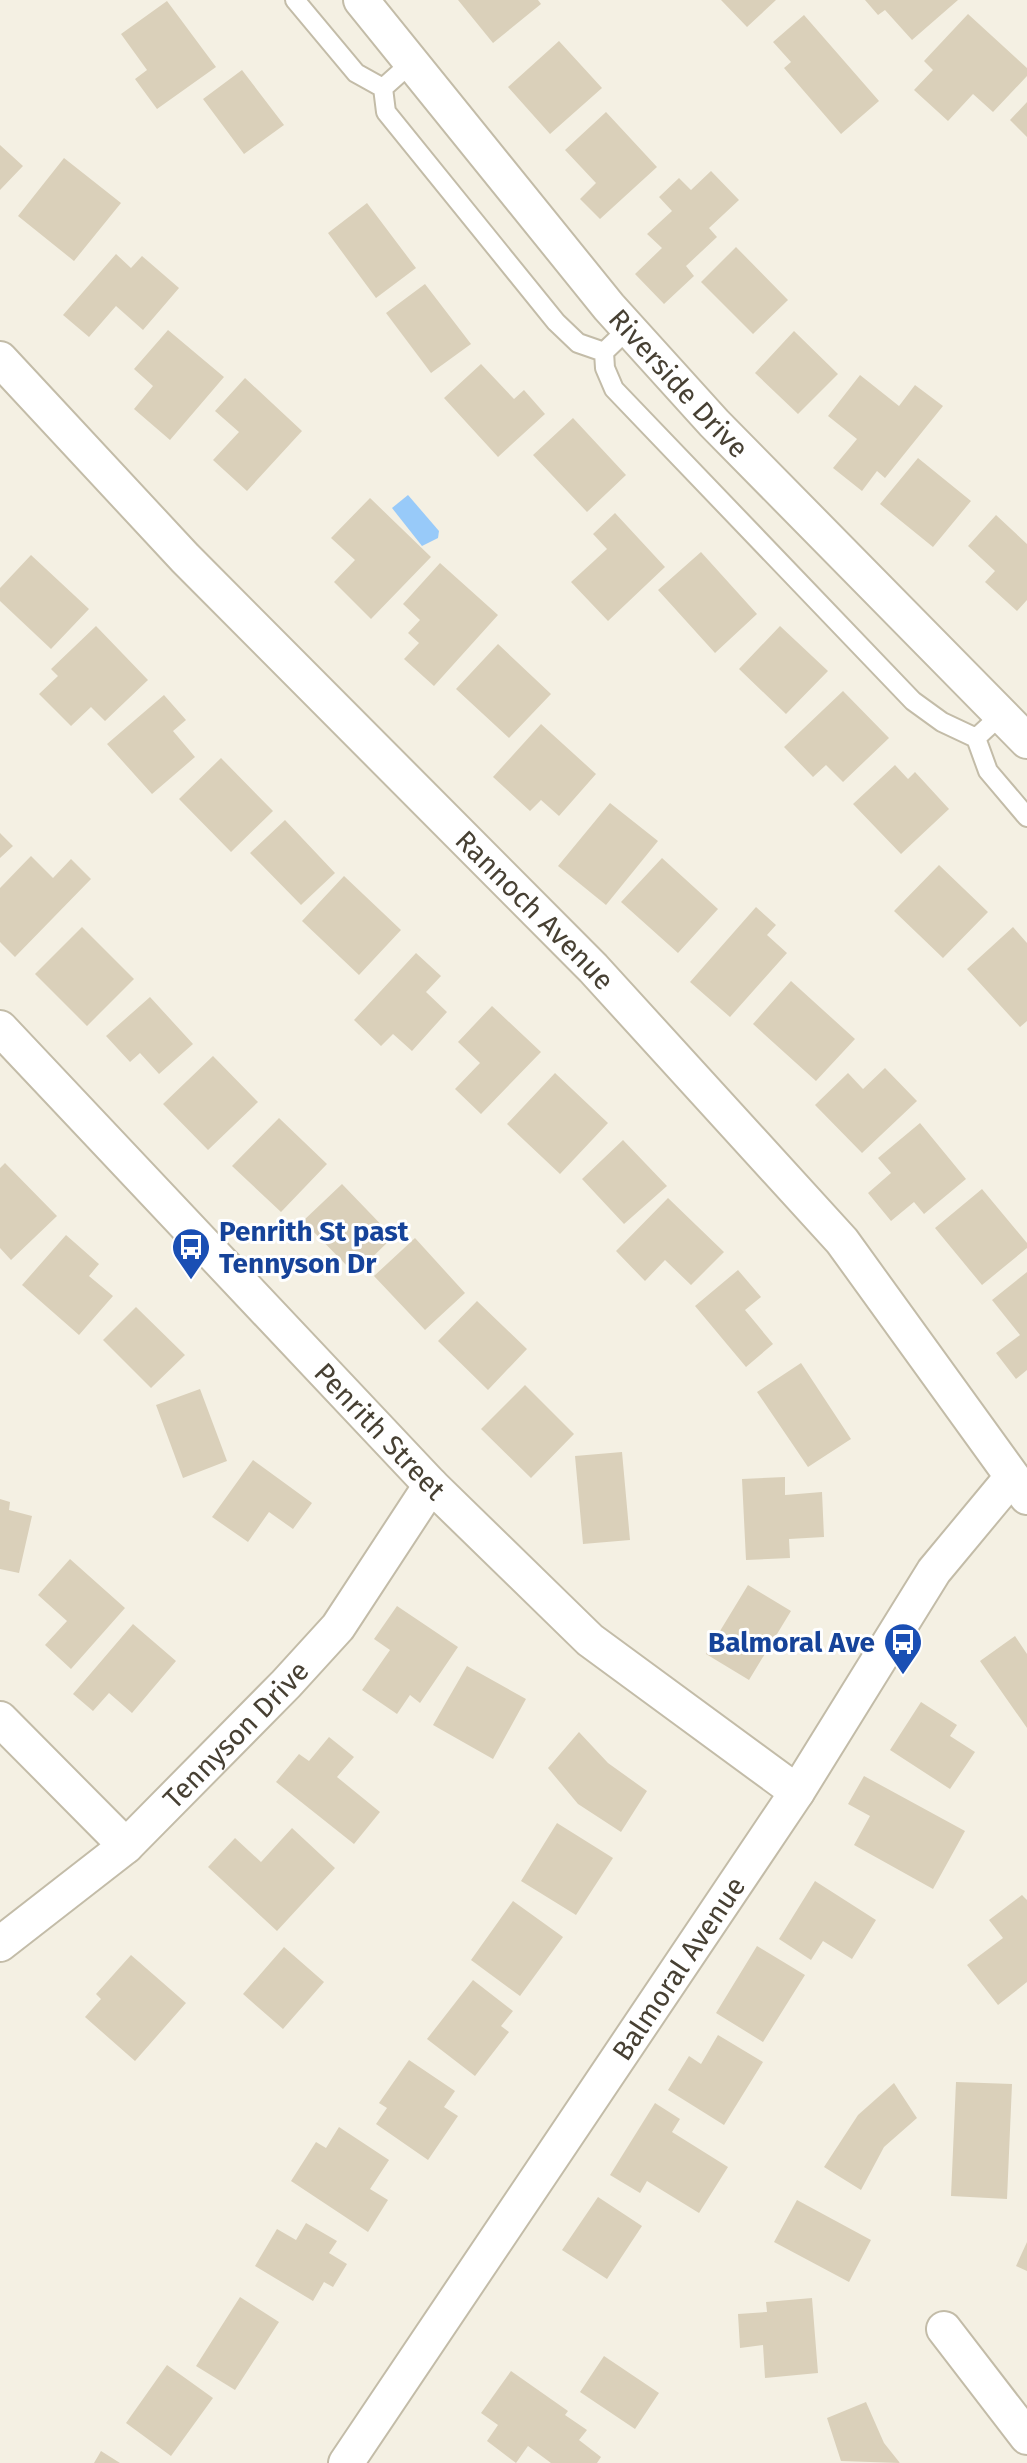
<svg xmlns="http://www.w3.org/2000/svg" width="1027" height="2463" font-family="'Fira Sans',sans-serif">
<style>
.water{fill:#98caf9}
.building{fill:#dad0ba}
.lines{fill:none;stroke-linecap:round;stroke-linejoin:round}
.lane-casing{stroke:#c3bca8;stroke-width:22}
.street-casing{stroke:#c3bca8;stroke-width:38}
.lane{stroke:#fff;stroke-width:18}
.street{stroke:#fff;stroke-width:34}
.labels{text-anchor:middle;stroke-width:6;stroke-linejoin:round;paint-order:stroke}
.street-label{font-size:28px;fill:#474033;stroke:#fff}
.transit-label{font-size:28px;font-weight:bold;fill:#164399;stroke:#fff;text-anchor:start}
</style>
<rect width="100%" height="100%" fill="#f4f0e3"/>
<!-- water -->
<path class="water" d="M 408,495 L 439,531 L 438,538 L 422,546 L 392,508 Z"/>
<!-- building -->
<path class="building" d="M 458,0 L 538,0 L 541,4 L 493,43 Z
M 721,0 L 776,0 L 747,27 Z
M 865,0 L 958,0 L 912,40 L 885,10 L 878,15 Z
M 167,1 L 216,67 L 157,109 L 135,79 L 147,70 L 121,34 Z
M 968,14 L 1027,68 L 1027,76 L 993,112 L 973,94 L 948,121 L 914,90 L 933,70 L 924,61 Z
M 804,15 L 879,101 L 841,134 L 784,68 L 791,62 L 773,42 Z
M 559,41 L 602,88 L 550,134 L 508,87 Z
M 242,70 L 284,125 L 244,154 L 203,99 Z
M 1027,102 L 1027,137 L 1010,120 Z
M 606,112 L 657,167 L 600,219 L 580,199 L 596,183 L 565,150 Z
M 0,145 L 23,166 L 0,190 Z
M 64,158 L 121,203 L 74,261 L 18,216 Z
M 711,171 L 739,200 L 709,228 L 717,237 L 686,266 L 694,276 L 664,304 L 635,274 L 662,248 L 647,234 L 672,211 L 659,197 L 679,178 L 691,190 Z
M 367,203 L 416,268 L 376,298 L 328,233 Z
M 736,247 L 788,300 L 753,334 L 701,282 Z
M 116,254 L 131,268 L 142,256 L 179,288 L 143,330 L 116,306 L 89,337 L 63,315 Z
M 425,284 L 471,344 L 431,373 L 386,313 Z
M 168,330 L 224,377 L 170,440 L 134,409 L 153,386 L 134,369 Z
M 794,331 L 838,374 L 798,414 L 755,373 Z
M 481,364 L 514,399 L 524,390 L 545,414 L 498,457 L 444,398 Z
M 860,375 L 899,406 L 915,385 L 943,406 L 885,478 L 877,471 L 862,491 L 833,468 L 857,439 L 828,416 Z
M 245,378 L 302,431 L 247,491 L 213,460 L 239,432 L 215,411 Z
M 573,418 L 626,475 L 587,512 L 533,455 Z
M 918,458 L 971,501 L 933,547 L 880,504 Z
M 370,498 L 431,557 L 371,619 L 334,582 L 355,560 L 331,538 Z
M 615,513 L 665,567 L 608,621 L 571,582 L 607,549 L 593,534 Z
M 996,515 L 1027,544 L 1027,600 L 1017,611 L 985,582 L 995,571 L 968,546 Z
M 701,552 L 757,614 L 715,653 L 658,590 Z
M 31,555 L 89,609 L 51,649 L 0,601 L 0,588 Z
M 440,563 L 498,615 L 434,686 L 404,659 L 419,643 L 408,633 L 420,620 L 403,604 Z
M 96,626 L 148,680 L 105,721 L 91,707 L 71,726 L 39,694 L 58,676 L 51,669 Z
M 780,626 L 828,671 L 786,714 L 739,669 Z
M 498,644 L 551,694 L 509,738 L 456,689 Z
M 843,691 L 889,738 L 843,782 L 826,765 L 813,777 L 784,747 Z
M 164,695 L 186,720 L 173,731 L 195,757 L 152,794 L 107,744 Z
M 541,724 L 596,774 L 559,816 L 541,800 L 530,811 L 493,777 Z
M 221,758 L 273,811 L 231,852 L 179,799 Z
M 895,765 L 908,779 L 915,772 L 949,809 L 901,854 L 853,804 Z
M 610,803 L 658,841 L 606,905 L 558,866 Z
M 285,820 L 335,873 L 301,905 L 250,853 Z
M 0,833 L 13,846 L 0,858 Z
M 31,856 L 53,878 L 71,859 L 91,879 L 15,957 L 0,942 L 0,888 Z
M 662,858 L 718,909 L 678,953 L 621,902 Z
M 939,865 L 988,912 L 943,958 L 894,911 Z
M 344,876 L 401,930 L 359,975 L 302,921 Z
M 756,907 L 776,925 L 767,935 L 787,953 L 730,1017 L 690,982 Z
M 82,927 L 134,979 L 87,1026 L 35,974 Z
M 1013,927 L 1027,943 L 1027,1021 L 1020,1027 L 967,969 Z
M 416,953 L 441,976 L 426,992 L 447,1012 L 412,1051 L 393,1034 L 381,1046 L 354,1020 Z
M 791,981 L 855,1039 L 816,1081 L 753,1024 Z
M 150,997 L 193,1044 L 159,1074 L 140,1053 L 130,1062 L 106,1036 Z
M 492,1006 L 541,1052 L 481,1114 L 455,1089 L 480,1063 L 458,1042 Z
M 213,1056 L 258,1102 L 208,1150 L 163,1104 Z
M 885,1068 L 917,1101 L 862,1153 L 815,1105 L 848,1073 L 863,1089 Z
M 555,1073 L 608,1123 L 560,1174 L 507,1124 Z
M 279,1118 L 327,1164 L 281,1212 L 232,1166 Z
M 920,1123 L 966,1179 L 924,1214 L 914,1202 L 891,1221 L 868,1193 L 891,1173 L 878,1158 Z
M 623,1140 L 667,1186 L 624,1224 L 582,1179 Z
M 5,1163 L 57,1216 L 11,1260 L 0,1248 L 0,1168 Z
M 342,1184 L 393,1237 L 355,1274 L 303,1221 Z
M 982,1189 L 1027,1243 L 1027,1248 L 982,1285 L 935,1228 Z
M 668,1198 L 724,1252 L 691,1285 L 665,1260 L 645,1281 L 616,1251 Z
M 66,1235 L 99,1264 L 89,1276 L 113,1296 L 79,1335 L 22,1285 Z
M 415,1238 L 465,1293 L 425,1330 L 374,1276 Z
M 738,1270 L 761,1297 L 745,1310 L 773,1344 L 746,1367 L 695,1306 Z
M 1027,1272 L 1027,1370 L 1016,1379 L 996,1353 L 1020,1335 L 992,1300 Z
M 477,1301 L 527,1349 L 488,1390 L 438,1341 Z
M 136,1307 L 185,1355 L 151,1388 L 103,1340 Z
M 801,1363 L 851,1439 L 808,1467 L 757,1392 Z
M 525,1385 L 574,1434 L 531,1478 L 481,1429 Z
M 200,1389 L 227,1461 L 183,1478 L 156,1405 Z
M 622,1452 L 630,1540 L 583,1544 L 575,1456 Z
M 253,1460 L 312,1503 L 293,1529 L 269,1512 L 248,1542 L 212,1517 Z
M 785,1477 L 785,1495 L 822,1492 L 824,1537 L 789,1539 L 790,1558 L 746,1560 L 742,1479 Z
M 0,1499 L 10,1502 L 9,1510 L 32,1516 L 19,1573 L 0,1569 Z
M 70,1559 L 125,1608 L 71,1669 L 45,1645 L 67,1621 L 38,1595 Z
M 748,1585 L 791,1611 L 749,1680 L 706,1654 Z
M 397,1606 L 458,1647 L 420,1703 L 410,1695 L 397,1714 L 362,1690 L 390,1650 L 374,1639 Z
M 133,1624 L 176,1661 L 132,1713 L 109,1693 L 93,1711 L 73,1694 Z
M 1015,1636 L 1027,1654 L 1027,1728 L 980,1661 Z
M 467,1666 L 526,1699 L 493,1759 L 433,1725 Z
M 921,1702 L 957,1725 L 950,1736 L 975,1752 L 950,1789 L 890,1750 Z
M 579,1732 L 608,1763 L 647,1791 L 621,1832 L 578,1804 L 548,1768 Z
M 329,1737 L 354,1757 L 337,1777 L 380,1812 L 354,1844 L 276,1782 L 299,1754 L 309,1761 Z
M 864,1776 L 965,1831 L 933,1889 L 854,1845 L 870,1816 L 848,1804 Z
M 557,1823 L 613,1858 L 576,1915 L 521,1881 Z
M 292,1828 L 335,1868 L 277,1931 L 208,1867 L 235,1838 L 261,1862 Z
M 815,1881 L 876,1920 L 852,1959 L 823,1941 L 811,1960 L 779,1939 Z
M 1022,1895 L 1027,1900 L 1027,1982 L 998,2005 L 967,1965 L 1003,1938 L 989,1920 Z
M 513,1901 L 563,1937 L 520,1996 L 471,1960 Z
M 757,1946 L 805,1975 L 763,2042 L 716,2013 Z
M 284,1947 L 324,1982 L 283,2029 L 243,1994 Z
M 131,1955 L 186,2003 L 135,2061 L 85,2017 L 101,1999 L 96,1994 Z
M 473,1980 L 513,2011 L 501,2026 L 509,2032 L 475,2076 L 427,2039 Z
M 718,2035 L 763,2062 L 724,2125 L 668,2090 L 689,2056 L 701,2064 Z
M 409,2060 L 455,2091 L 444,2107 L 458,2116 L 428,2160 L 376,2124 L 387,2108 L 379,2103 Z
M 956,2082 L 1012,2084 L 1007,2199 L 951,2196 Z
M 894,2083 L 917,2118 L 884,2147 L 861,2190 L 824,2167 L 858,2115 Z
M 655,2103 L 680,2119 L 672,2132 L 728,2167 L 699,2213 L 647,2181 L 640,2193 L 610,2175 Z
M 339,2127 L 389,2160 L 370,2189 L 388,2200 L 368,2232 L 291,2181 L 316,2142 L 326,2148 Z
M 598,2197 L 642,2226 L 607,2279 L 562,2250 Z
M 797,2200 L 871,2240 L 849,2282 L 774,2242 Z
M 306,2223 L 337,2241 L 329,2253 L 347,2264 L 333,2287 L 324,2282 L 313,2301 L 255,2266 L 277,2229 L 296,2240 Z
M 1027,2242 L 1027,2271 L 1016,2266 Z
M 240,2297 L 279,2322 L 235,2390 L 196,2366 Z
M 812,2298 L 818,2373 L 765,2378 L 763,2345 L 740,2348 L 738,2314 L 767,2312 L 766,2302 Z
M 604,2356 L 659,2393 L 635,2429 L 580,2392 Z
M 167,2365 L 213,2398 L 171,2456 L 126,2423 Z
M 511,2371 L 568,2411 L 565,2415 L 587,2430 L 579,2440 L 601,2457 L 597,2463 L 551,2463 L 528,2446 L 516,2463 L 487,2441 L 498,2425 L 481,2413 Z
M 866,2402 L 884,2443 L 900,2463 L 841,2461 L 827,2418 Z
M 101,2451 L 120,2463 L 94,2463 Z"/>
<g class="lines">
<!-- lane casing -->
<g class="lane-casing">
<path id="lane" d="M 295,0 L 356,73 L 383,88
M 411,63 L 383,88 L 386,112 L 556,322 L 578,343 L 604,352
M 628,329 L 604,352 L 605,368 L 614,389 L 913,701 L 942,722 L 976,738
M 1001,715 L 976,738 L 988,771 L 1027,817"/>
</g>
<!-- street casing -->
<g class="street-casing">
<g id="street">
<path id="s1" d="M 361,0 L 609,307 L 714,423 L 1027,741"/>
<path id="s2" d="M 0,359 L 185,558 L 593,968 L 842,1241 L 1027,1497"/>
<path id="s3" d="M 0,1028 L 431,1485 L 590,1640 L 797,1792"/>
<path d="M 0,1719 L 126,1846"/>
<path id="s4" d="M 0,1944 L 126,1846 L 286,1684 L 338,1627 L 431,1485"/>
<path d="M 944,2329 L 1027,2437"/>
<path id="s5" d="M 346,2463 L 797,1792 L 934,1571 L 1012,1477"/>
</g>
</g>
<!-- lane -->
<use href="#lane" class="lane"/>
<!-- street -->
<use href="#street" class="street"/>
</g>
<!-- icons -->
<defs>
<g id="bus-pin" transform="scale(2)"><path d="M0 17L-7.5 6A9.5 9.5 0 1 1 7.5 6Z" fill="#1a4fb4" stroke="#fff"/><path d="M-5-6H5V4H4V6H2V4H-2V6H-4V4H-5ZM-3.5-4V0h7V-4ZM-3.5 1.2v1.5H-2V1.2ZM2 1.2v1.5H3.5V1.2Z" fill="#fff"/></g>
</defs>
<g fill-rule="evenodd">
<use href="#bus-pin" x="191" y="1247"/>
<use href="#bus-pin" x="903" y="1642"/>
</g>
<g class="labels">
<!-- street labels -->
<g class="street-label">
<text dy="10" stroke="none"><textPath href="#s1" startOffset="498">Riverside Drive</textPath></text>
<text dy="10" stroke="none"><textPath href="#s2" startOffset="768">Rannoch Avenue</textPath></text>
<text dy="10" stroke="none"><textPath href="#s3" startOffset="554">Penrith Street</textPath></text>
<text dy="10" stroke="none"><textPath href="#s4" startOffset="316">Tennyson Drive</textPath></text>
<text dy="10" stroke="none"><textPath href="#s5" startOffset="596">Balmoral Avenue</textPath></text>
</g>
<!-- transit labels -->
<g class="transit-label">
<text x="219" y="1241">Penrith St past<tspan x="219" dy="32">Tennyson Dr</tspan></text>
<text x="875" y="1652" text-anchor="end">Balmoral Ave</text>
</g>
</g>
</svg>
